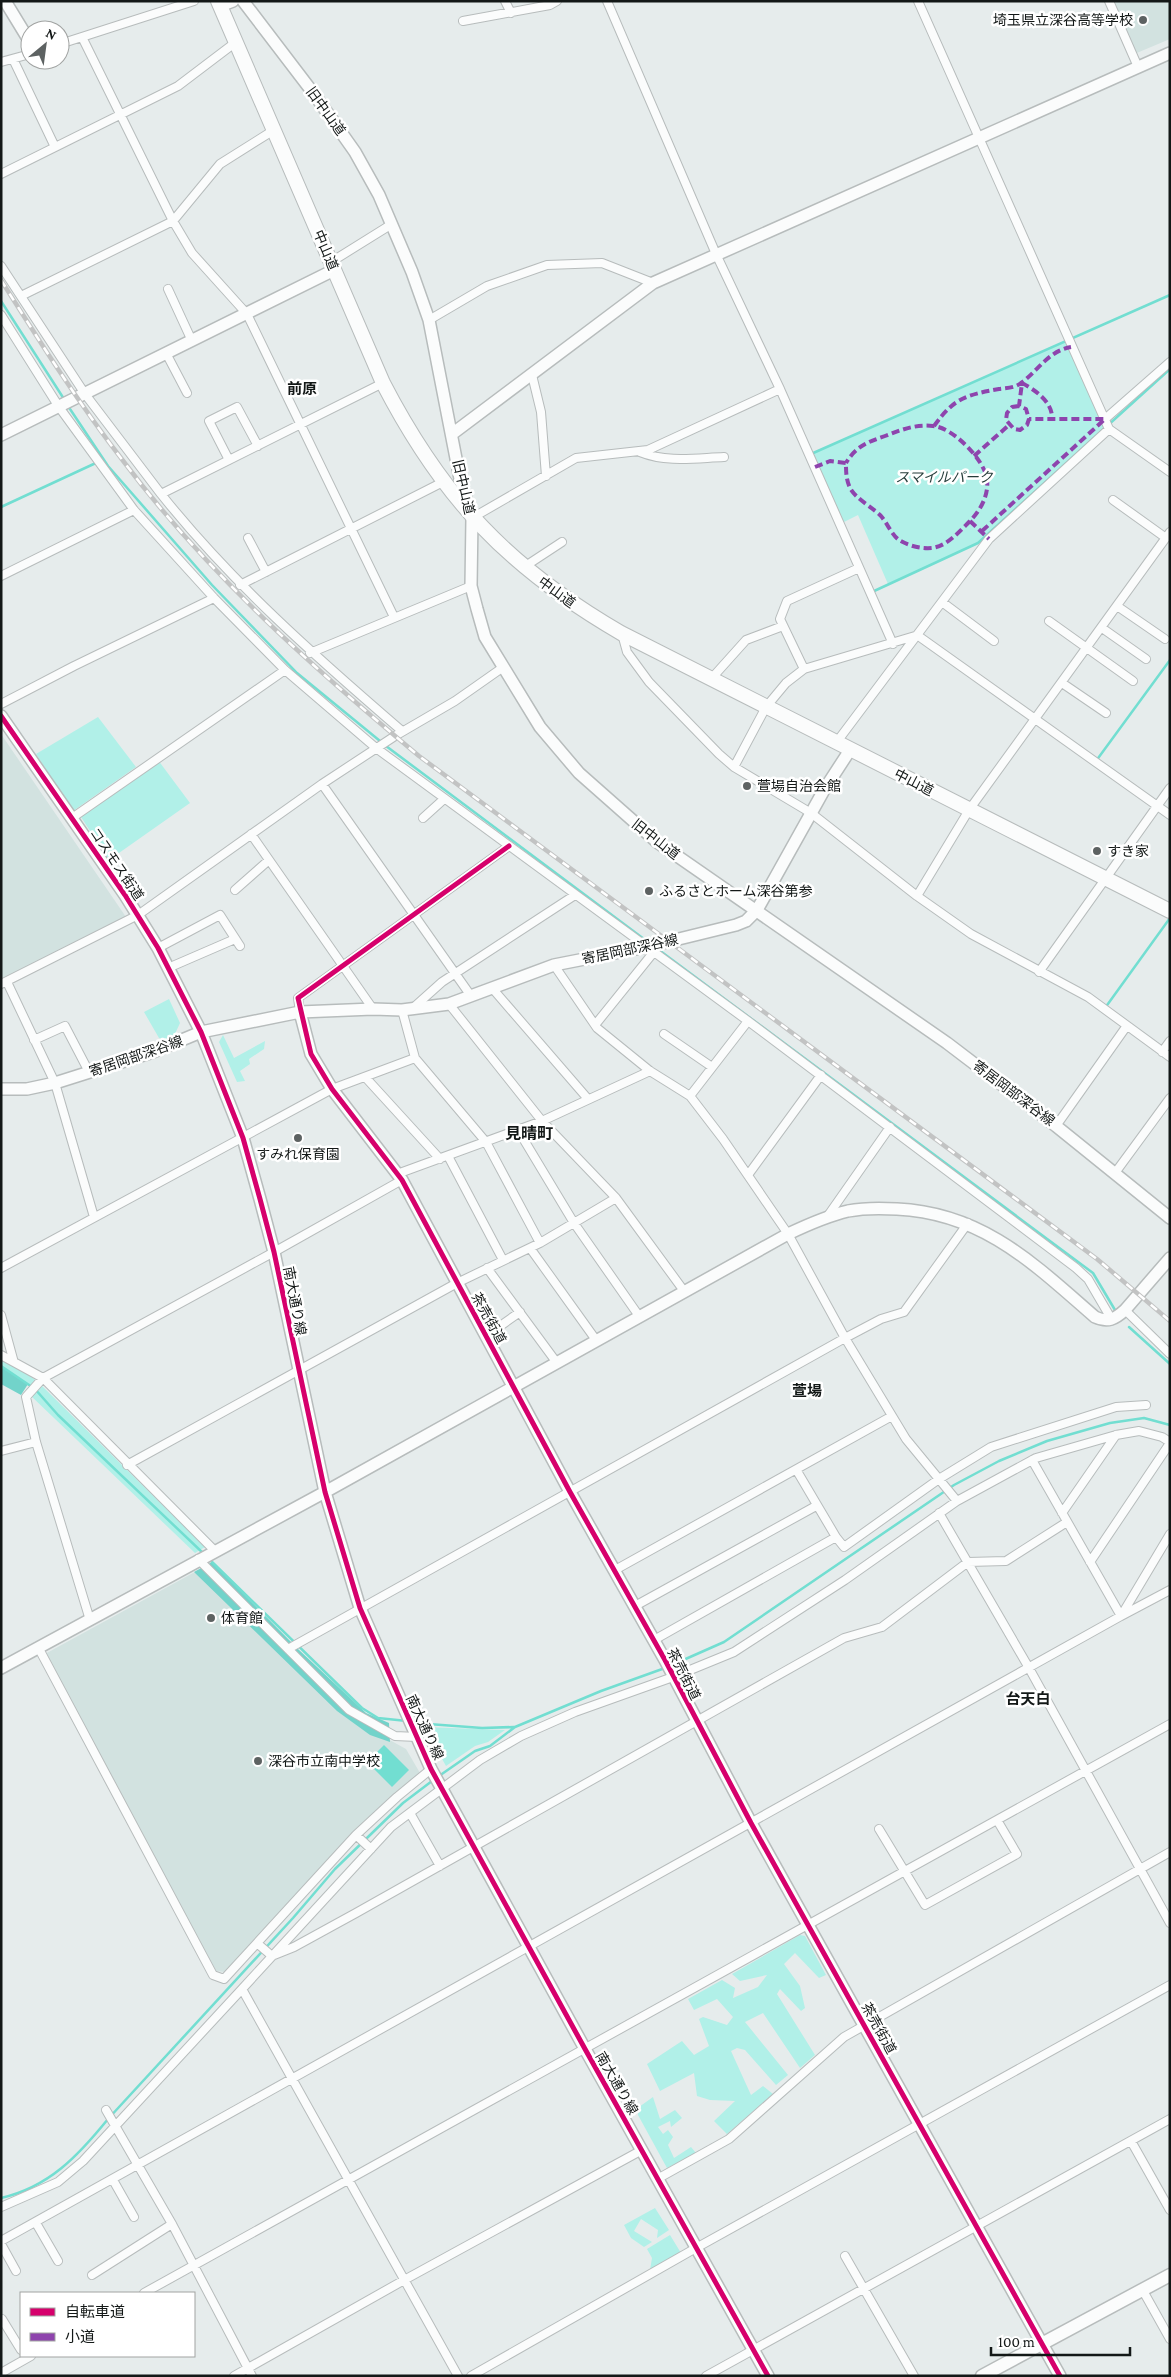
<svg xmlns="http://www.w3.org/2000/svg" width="1171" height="2377" font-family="'Crimson Pro','Noto Sans JP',serif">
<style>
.built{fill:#d2e2e0}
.green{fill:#b1f0e8}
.forest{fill:#72d3ca}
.water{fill:#72ded1}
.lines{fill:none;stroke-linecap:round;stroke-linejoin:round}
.stream{stroke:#72ded1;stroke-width:2.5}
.street-casing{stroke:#b7bcbc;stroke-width:10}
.secondary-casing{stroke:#b7bcbc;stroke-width:14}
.primary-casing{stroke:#b7bcbc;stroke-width:15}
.highway-casing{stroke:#b7bcbc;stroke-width:16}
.street{stroke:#fbfcfc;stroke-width:8}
.secondary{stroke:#fbfcfc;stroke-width:11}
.primary{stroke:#fbfcfc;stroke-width:12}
.highway{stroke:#fbfcfc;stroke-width:14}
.rail-casing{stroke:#c2c3c3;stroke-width:4.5}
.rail{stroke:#fff;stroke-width:2.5;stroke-dasharray:8;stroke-linecap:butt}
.quiet{stroke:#8e44ad;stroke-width:4;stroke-dasharray:8 4;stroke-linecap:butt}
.cycleway-casing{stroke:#fff;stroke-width:8}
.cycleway{stroke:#d6006c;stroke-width:5}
.poi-dot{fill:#5d6262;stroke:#fff;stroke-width:2}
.labels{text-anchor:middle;stroke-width:5;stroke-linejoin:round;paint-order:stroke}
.poi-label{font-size:14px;fill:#131817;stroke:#fff;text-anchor:start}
.street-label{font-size:14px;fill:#131817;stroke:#fff}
.park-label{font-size:14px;font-style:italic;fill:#253d3a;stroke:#fff}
.neighbourhood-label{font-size:15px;font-weight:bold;fill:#131817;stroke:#fff}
.quarter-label{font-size:16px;font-weight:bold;fill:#131817;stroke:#fff}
</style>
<rect width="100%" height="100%" fill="#e6ecec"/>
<!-- built -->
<path class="built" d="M 1108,1 L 1170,1 L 1170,39 L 1132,55 Z
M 1,734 L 126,917 L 1,979 Z
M 202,1571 L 366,1727 L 406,1749 L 420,1773 L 365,1820 L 225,1972 L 216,1971 L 45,1654 L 193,1573 Z"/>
<!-- green -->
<path class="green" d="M 1067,340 L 1109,429 L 989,539 L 888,584 L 858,515 L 840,524 L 810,455 Z
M 98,717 L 136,767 L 73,811 L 36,754 Z
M 158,760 L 190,803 L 109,860 L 81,817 Z
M 169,999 L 180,1023 L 174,1036 L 165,1040 L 159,1038 L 144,1012 Z
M 223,1035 L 234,1058 L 265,1041 L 264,1049 L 249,1059 L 250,1064 L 240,1071 L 245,1081 L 237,1082 L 219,1042 Z
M 1,1360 L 12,1363 L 38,1382 L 205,1547 L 195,1553 L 30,1395 L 35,1389 L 1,1366 Z
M 424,1727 L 505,1730 L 488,1742 L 475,1746 L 446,1766 Z
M 800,1935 L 805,1936 L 826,1975 L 819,1978 L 795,1953 L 784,1964 L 800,1986 L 805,2008 L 801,2011 L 780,1989 L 777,1994 L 815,2055 L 800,2068 L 763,2013 L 745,2022 L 788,2075 L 776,2085 L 745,2050 L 737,2048 L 731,2051 L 751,2095 L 763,2086 L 773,2094 L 727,2134 L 714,2121 L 735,2101 L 710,2100 L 697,2096 L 694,2073 L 660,2091 L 647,2064 L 682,2041 L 694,2055 L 709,2046 L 699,2019 L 703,2017 L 727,2025 L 733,2017 L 717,1999 L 694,2010 L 688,1999 L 722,1980 L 735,1988 L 733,1998 L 758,1987 L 767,1975 L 740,1981 L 732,1974 Z
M 653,2097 L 660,2119 L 675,2110 L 682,2118 L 671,2127 L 670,2121 L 658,2127 L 663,2134 L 668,2130 L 673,2137 L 668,2145 L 674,2158 L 691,2147 L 696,2153 L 667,2168 L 638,2115 L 639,2107 Z
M 655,2208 L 669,2230 L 657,2238 L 658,2230 L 641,2219 L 634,2231 L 652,2242 L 644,2247 L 631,2238 L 624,2225 Z
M 670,2235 L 681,2253 L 650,2270 L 652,2258 L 647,2249 Z"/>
<!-- forest -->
<path class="forest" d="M 1,1366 L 28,1384 L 21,1395 L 1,1384 Z
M 212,1562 L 298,1649 L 366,1713 L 389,1723 L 390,1742 L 370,1735 L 337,1711 L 194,1572 Z"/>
<!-- water -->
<path class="water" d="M 384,1745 L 409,1770 L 392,1787 L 367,1762 Z"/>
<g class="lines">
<!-- stream -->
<path class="stream" d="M 1,301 L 64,399
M 68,406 L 108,466 L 212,585 L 297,673 L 380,741
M 811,454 L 1170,295
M 1,507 L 98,462
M 872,592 L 978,543 L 1170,369
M 386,746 L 648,942
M 1096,761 L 1170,660
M 659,950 L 1093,1273 L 1115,1310
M 1105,1008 L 1170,918
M 1129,1327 L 1170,1364
M 1,1366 L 35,1389 L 58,1415 L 204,1554
M 208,1558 L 362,1708 L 378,1718 L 407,1721
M 672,1665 L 724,1642 L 954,1485 L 999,1461 L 1047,1441 L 1110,1423 L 1144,1418 L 1170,1425
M 415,1723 L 482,1728 L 514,1727
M 439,1776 L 475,1751 L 490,1746 L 515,1727 L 601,1691 L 665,1668
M 1,2198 C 49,2187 78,2156 108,2119 L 293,1918 L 335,1869 L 403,1803 L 432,1781"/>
<!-- street casing -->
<g class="street-casing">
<path id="street" d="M 505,1 L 511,13
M 607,1 L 716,254 L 780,389 L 893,644
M 918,1 L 1109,429 L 1170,472
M 1109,1 L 1138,67
M 463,21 L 550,5 L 557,1
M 82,37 L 173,221 L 192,253 L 247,314 L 394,617
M 60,44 L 194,1
M 13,59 L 55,147
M 1,62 L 30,54
M 1,174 L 178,86 L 236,42
M 331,262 L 392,224
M 1,266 L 85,394 L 161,494
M 168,289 L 192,341
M 21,296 L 173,221 L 220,164 L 274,130
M 1,315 L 59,407 L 134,510 L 214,598 L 285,670 L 376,748 L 748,1021 L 1076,1268 L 1088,1279 L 1112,1320
M 429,320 L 487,286 L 547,265 L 602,263 L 653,283
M 166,353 L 187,393
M 532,375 L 541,412 L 546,476
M 383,383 L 161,494 C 232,583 316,657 402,731
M 1105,419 L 1170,362
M 640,452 C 667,463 696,458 724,457
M 229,460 L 209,421 L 237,407 L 258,446
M 1113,500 L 1166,538
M 472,518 L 576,458 L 648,450 L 780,389
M 248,538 L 266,572
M 524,567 L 562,542
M 1,576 L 134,510
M 240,585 L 443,482
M 942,602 L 994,641
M 1117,606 L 1165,639
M 1049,621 L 1133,681
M 1102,628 L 1146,659
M 622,634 L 627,652 L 649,682 L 719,754 L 734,767 L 811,813 L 917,896 L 971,934 L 1088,997 L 1170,1057
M 917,635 L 1170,815
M 310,653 L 471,586
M 804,669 L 780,619 L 787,601 L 859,568
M 711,679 L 746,640 L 783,626
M 1062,683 L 1106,713
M 1,704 L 74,666 L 214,598
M 836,743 L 989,539 L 1109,429
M 734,767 L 766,707 L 786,683 L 804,669 L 915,636
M 322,784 L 471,996
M 72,818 L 285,670
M 423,818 L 444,799
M 251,834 L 373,1009
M 235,890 L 269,860
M 917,896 L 969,810 L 1170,532
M 158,948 L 220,915 L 240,946
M 554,965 L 597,1028 L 650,1071 L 690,1096 L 723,1139 L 788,1234 L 845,1338 L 906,1439 L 957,1501
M 168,968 L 235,939
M 1039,972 L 1170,788
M 7,982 L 55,1083 L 94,1217
M 1,984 L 138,915 L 322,784 L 395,736 L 455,701 L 502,668
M 492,988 L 588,1099
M 449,1004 L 542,1121 L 616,1198 L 684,1291
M 413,1008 L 442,982 L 575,895
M 402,1010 L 415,1058 L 486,1142 L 540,1243
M 300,1012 L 298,998 L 509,846
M 595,1025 L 653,953
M 664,1034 L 712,1067
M 34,1040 L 65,1026 L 89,1072
M 1162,1052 L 1170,1041
M 366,1078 L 440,1159
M 690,1096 L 748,1021
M 1056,1126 L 1126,1027
M 518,1130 L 574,1223 L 639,1316
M 448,1156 L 503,1260
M 1115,1173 L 1170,1098
M 397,1174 L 542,1121 L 650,1071
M 748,1175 L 821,1075
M 827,1217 L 890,1127
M 530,1248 L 596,1340
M 1,1268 L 332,1089 L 415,1058
M 487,1268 L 557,1363
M 1125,1310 L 1170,1354
M 1,1315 L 13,1359
M 486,1336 L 520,1312
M 1,1355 L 43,1378 L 215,1551
M 1,1451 L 36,1442
M 1032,1460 L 1121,1616 L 1170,1590
M 127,1465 L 457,1283 L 540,1243 L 616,1198
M 939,1513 L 1029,1668 L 1170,1923
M 1062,1513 L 1116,1435
M 836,1537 L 844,1547 L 939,1479 L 991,1447 L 1116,1407 L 1146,1405
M 198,1559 L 349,1710 L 395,1736 L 417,1737
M 1090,1562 L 1170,1443
M 615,1570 L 892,1416
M 635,1606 L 816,1506
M 90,1620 L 36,1442 L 26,1397 L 43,1378 L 274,1252 L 402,1180
M 654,1640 L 836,1537 L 797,1471
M 38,1647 L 213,1975 L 224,1979 L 356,1835 L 397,1797 L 431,1769
M 288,1649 L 845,1338 L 881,1319 L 904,1312 L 968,1223
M 410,1813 L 440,1866
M 879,1829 L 925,1905 L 1017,1854 L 997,1820
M 356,1835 L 371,1849
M 258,1944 L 272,1956
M 274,1955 L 294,1947 L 356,1913 L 844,1638 L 882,1627 L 968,1562 L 1006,1561 L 1067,1522
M 106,2110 L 172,2224 L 252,2376
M 1131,2141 L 1170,2210
M 659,2178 L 729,2139 L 844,2037 L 1170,1852
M 113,2180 L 134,2217
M 1,2207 L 58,2182 L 83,2161 L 242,1989
M 36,2223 L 58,2261
M 1,2241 L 1121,1616 L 1170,1534
M 1,2244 L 16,2271
M 845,2256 L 914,2376
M 92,2275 L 172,2224
M 1142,2289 L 1170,2339
M 144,2293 L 1170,1724
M 2,2319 L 21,2350
M 1,2373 L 31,2356
M 234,2376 L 406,2279 L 642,2150
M 458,2376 L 242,1989 L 391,1827 L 480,1760 L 521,1736 L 575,1712 L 673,1677 L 734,1652 L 845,1580 L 957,1501 L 1036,1458 L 1116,1435 L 1139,1431 L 1162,1437 L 1170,1442
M 471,2376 L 696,2248 L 1170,1985
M 706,2376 L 1170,2119"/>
</g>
<!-- secondary casing -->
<g class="secondary-casing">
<path id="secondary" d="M 5,1 L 30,42
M 243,1 L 314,94 L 355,152 L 379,195 L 412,272 L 429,320 L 460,479 L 472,518 L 471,586 L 477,609 L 485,637 L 540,727 L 579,773 L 657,842 L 947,1043 L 1056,1126 L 1170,1218
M 220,6 L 233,1
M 452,434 L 653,283 L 1170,53
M 1,435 L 334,270
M 1,716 L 125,895 L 158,948 L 201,1032 L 243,1138 L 260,1199 L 274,1252 L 325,1492 L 360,1608 L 431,1769 L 585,2049 L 768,2376
M 300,1012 L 311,1054 L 332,1089 L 402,1180 L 570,1492 L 665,1660 L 751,1823 L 1060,2376
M 1,1089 L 27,1089 L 55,1083 L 153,1052 L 201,1032 L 300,1012 L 373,1009 L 402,1010 L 449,1004 L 554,965 L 646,947 L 736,925 L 746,921 L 757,910 L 824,790 L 850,750
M 1,1668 L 325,1492 L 788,1234 C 807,1225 827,1216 848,1211 C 863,1208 881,1208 897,1209 C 983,1213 1034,1264 1095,1317 C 1108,1323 1115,1319 1125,1310 L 1170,1258"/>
</g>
<!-- primary casing -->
<g class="primary-casing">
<path id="primary" d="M 982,2376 L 1170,2275"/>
</g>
<!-- highway casing -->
<g class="highway-casing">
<path id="highway" d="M 218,1 L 383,383 C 443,499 509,568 621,633 L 1170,911"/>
</g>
<!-- street -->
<use href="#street" class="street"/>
<!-- secondary -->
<use href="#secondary" class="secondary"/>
<!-- primary -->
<use href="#primary" class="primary"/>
<!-- highway -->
<use href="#highway" class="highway"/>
<!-- rail casing -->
<g class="rail-casing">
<path id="rail" d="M 1,280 C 40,342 79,404 124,462 C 208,574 312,667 419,756 L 1097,1259 L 1170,1321"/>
</g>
<!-- rail -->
<use href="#rail" class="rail"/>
<!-- quiet -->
<path class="quiet" d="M 1019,406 L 1012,407 L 1007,413 L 1006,420 L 1014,429 L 1020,430 L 1027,425 L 1029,419 L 1026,409 L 1019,406 L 1022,383 C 1035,390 1053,402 1052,419
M 934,426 C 954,398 966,395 999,389 C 1006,388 1015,388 1021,383 C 1038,371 1048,351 1071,347
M 974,456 L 1009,425
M 815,467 L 830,461 L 846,463 C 846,472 846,479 850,488 C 856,499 872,507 881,516 C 887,523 892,535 899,540 C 909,546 921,549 932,548 C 947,546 959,532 969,522 C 980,511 989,496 987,479 C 984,459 952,427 933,426 C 915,424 901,430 885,436 C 868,442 856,446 846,463
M 970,521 L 989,539
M 982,531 L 1105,419 L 1029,419"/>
<!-- cycleway casing -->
<g class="cycleway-casing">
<path id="cycleway" d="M 1,716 L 125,895 L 158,948 L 201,1032 L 243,1138 L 260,1199 L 274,1252 L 325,1492 L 360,1608 L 431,1769 L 585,2049 L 768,2376
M 509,846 L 298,998 L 311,1054 L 332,1089 L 402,1180 L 570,1492 L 665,1660 L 751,1823 L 1060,2376"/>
</g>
<!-- cycleway -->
<use href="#cycleway" class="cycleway"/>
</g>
<!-- markers -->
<g class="poi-dot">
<circle cx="1143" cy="20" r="5"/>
<circle cx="747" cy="786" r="5"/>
<circle cx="1097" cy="851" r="5"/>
<circle cx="649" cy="891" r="5"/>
<circle cx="298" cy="1138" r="5"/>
<circle cx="211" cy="1618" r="5"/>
<circle cx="258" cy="1761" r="5"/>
</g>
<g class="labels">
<!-- poi labels -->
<g class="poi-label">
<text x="1133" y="25" text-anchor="end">埼玉県立深谷高等学校</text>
<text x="757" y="791">萱場自治会館</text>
<text x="1107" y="856">すき家</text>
<text x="659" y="896">ふるさとホーム深谷第参</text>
<text x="298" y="1159" text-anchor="middle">すみれ保育園</text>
<text x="221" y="1623">体育館</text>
<text x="268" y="1766">深谷市立南中学校</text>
</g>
<!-- street labels -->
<g class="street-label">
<text transform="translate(326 111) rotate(54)" y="5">旧中山道</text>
<text transform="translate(326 250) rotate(67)" y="5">中山道</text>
<text transform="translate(464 487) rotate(77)" y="5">旧中山道</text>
<text transform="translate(557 592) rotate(36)" y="5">中山道</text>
<text transform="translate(914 782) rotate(27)" y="5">中山道</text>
<text transform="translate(656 839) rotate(38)" y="5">旧中山道</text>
<text transform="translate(117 864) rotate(56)" y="5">コスモス街道</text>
<text transform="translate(630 949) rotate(-12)" y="5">寄居岡部深谷線</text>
<text transform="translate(136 1056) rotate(-19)" y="5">寄居岡部深谷線</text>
<text transform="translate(1014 1093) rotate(37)" y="5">寄居岡部深谷線</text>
<text transform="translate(295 1301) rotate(79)" y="5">南大通り線</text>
<text transform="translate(489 1318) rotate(61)" y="5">茶売街道</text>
<text transform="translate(684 1674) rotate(63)" y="5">茶売街道</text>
<text transform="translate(425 1727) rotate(65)" y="5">南大通り線</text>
<text transform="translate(879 2028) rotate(61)" y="5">茶売街道</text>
<text transform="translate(617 2083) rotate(60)" y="5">南大通り線</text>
</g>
<!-- park labels -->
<g class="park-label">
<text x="944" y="482">スマイルパーク</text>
</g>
<!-- neighbourhood labels -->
<g class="neighbourhood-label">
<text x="302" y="394">前原</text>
<text x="807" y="1396">萱場</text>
<text x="1028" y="1704">台天白</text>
</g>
<!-- quarter labels -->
<g class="quarter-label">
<text x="529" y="1139">見晴町</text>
</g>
</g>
<!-- border -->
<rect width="1171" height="2377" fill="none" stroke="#131817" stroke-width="5"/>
<!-- legend -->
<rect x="20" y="2292" width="175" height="65" fill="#ffffff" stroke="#a1a3a2"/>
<rect x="30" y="2308" width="25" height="8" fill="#d6006c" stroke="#a1a3a2"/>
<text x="65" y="2317" font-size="15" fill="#131817">自転車道</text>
<rect x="30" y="2333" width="25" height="8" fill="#8e44ad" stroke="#a1a3a2"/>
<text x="65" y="2342" font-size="15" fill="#131817">小道</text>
<!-- north arrow -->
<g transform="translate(45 45) rotate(29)"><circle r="24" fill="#ffffff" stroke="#a1a3a2"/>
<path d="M0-4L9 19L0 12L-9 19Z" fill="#5d6262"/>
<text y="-8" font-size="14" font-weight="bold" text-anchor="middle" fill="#131817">N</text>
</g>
<!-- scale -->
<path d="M991 2347v8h139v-8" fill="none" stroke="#131817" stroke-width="2.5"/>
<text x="998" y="2347" font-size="15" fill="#131817" stroke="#ffffff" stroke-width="4" paint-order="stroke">100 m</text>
</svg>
